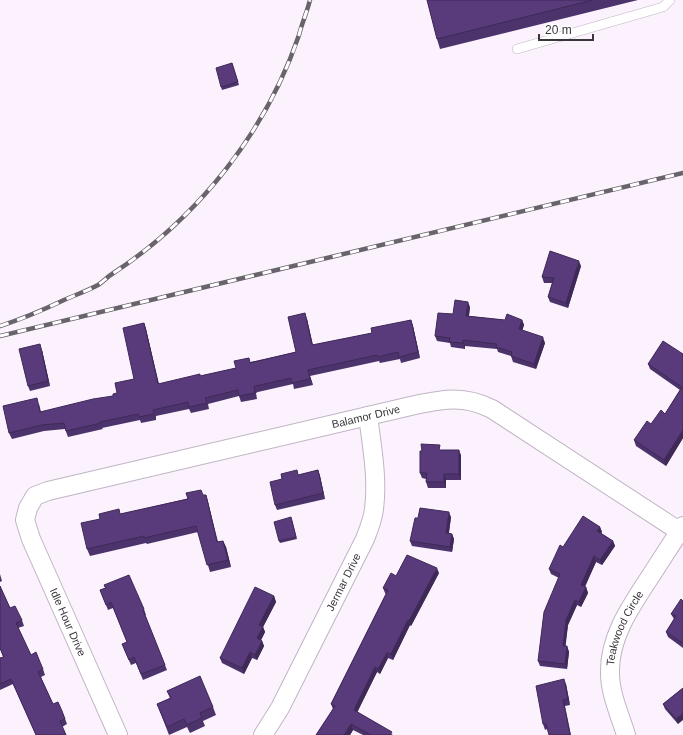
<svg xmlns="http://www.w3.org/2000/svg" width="683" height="735" font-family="Arial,sans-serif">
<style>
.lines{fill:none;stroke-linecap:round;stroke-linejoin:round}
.service-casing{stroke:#c1b4c5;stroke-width:10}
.minor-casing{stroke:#c1b4c5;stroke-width:20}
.service{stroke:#fff;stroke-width:9}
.minor{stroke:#fff;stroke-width:18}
.rail-casing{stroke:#69636b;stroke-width:4.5}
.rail{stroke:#fff;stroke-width:3;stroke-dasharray:9;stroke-linecap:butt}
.wall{fill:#4d336b}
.shaded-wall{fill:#3e2957}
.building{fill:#593b7c;stroke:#3e2957}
.labels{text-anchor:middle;stroke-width:4;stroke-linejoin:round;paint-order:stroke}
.street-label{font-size:11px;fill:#3a353b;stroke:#fff}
</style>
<rect width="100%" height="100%" fill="#fbf2fd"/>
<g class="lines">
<!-- service casing -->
<g class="service-casing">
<path id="service" d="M 517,49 L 663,7 L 670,0"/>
</g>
<!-- minor casing -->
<g class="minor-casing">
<g id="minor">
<path id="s1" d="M 118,735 L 31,539 L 25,520 L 28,508 L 35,496 L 48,491 L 415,405 C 444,399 464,395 492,409 L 679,531"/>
<path id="s2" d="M 263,735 L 280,708 L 365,539 C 369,529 373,519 374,509 C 378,479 372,447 368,416"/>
<path id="s3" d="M 626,735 C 620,715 610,694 610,673 C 609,637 631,606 650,577 C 661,560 672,543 683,526"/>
</g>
</g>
<!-- service -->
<use href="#service" class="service"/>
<!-- minor -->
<use href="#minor" class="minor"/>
<!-- rail casing -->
<g class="rail-casing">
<path id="rail" d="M 0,326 C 22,319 43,310 64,300 C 75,295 87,291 98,285 C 103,282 107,277 112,274 C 198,218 266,132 299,35 C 302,23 307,12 310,0
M 0,336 L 683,173"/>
</g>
<!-- rail -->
<use href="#rail" class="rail"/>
</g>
<!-- wall -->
<path class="wall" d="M 427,0 L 638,0 L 440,49 L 437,39 Z
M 232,63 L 239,85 L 222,90 L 221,87 Z
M 581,266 L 568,308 L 550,302 L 548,297 L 552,283 L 544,283 L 542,277 Z
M 470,307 L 469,316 L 505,320 L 522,320 L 524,325 L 522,330 L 545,343 L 536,369 L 513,362 L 511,356 L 498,352 L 497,349 L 465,346 L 465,349 L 451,347 L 450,343 L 437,341 L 435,336 L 453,314 Z
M 307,319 L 313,345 L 372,333 L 411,320 L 413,326 L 420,358 L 401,363 L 400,359 L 380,363 L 379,361 L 310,376 L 313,385 L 294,389 L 293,384 L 258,392 L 256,393 L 257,399 L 241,402 L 239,396 L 208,404 L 209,409 L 191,413 L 189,409 L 156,416 L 156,420 L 141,423 L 140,420 L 102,428 L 103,429 L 68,437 L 65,429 L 44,431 L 12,439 L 9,433 L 39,404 L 41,412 L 113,396 L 117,393 L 134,379 L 144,323 L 146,329 L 159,384 L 200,376 L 236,368 L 250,362 L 296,352 Z
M 42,350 L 50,386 L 30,391 L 28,386 Z
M 683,354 L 683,438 L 666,466 L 636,446 L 634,440 L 651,424 L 665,414 L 680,390 L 650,369 L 648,364 Z
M 441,450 L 461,455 L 461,480 L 446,480 L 446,488 L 428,488 L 426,482 L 426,479 L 422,478 L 420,473 Z
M 318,470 L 320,476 L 325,499 L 277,510 L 275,505 L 299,475 Z
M 203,495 L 206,495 L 208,502 L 218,542 L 223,541 L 226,547 L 231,567 L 210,572 L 198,532 L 147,544 L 146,543 L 90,556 L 87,549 L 100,519 Z
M 451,517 L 449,533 L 452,534 L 454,539 L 452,552 L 412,546 L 410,541 L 418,518 Z
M 292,520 L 297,539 L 280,543 L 279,541 Z
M 600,527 L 602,532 L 601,533 L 613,541 L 615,546 L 602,565 L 596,562 L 585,587 L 586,587 L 588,593 L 581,607 L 577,605 L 568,625 L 565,646 L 567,646 L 569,652 L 567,669 L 540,666 L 538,661 L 559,578 L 551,574 L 549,569 L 563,547 Z
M 439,573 L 411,626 L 410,625 L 393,660 L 388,658 L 380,674 L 377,672 L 357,712 L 393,735 L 363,735 L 353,730 L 350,735 L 316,735 L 333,709 L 331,704 L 386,594 L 385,593 L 383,588 L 396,576 Z
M 0,574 L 2,581 L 0,582 Z
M 104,585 L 144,609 L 146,615 L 145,615 L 167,670 L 143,680 L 136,663 L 131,665 L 124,649 L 127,642 L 113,608 L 108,610 L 100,590 L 105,588 Z
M 0,586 L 10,608 L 22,620 L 24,626 L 18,628 L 31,655 L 43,669 L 45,675 L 41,677 L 53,704 L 62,711 L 67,724 L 62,727 L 66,735 L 36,735 L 13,684 L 0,690 L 0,658 L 3,657 L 0,649 Z
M 274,596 L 276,602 L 263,627 L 265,632 L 261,640 L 262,641 L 264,646 L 257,660 L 252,658 L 244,674 L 222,663 L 220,658 Z
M 683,601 L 683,648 L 668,637 L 666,632 L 674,619 L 671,614 Z
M 566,684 L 570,705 L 565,706 L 547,729 L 545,730 L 543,724 Z
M 683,688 L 678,724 L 665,709 L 663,704 Z
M 167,691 L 213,707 L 216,715 L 203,721 L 205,726 L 190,733 L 187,727 L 169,735 L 157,704 L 170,698 Z"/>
<!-- shaded-wall -->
<path class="shaded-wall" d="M 579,261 L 581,266 L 568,308 L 566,303 Z
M 468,302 L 470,307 L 468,321 L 466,316 Z
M 305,313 L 307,319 L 314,351 L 312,345 Z
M 411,320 L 413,326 L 420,358 L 418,352 Z
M 522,320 L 524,325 L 521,335 L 519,329 Z
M 144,323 L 146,329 L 160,390 L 158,384 Z
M 543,337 L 545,343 L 536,369 L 534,364 Z
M 463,340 L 465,346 L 465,349 L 463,343 Z
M 40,344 L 42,350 L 50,386 L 48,381 Z
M 308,370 L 313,385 L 310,379 Z
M 683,430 L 683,438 L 666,466 L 664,460 Z
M 459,450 L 461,455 L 461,480 L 459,474 Z
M 318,470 L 320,476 L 325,499 L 323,493 Z
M 444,474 L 446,480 L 446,488 L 444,482 Z
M 206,495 L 208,502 L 219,549 L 217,542 Z
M 449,512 L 451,517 L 448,538 L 446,533 Z
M 600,527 L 602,532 L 599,536 L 597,531 Z
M 452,534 L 454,539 L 452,552 L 450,547 Z
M 223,541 L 226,547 L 231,567 L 228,560 Z
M 613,541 L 615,546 L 602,565 L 600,560 Z
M 594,556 L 596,562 L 583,590 L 581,585 Z
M 437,568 L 439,573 L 411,626 L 409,621 Z
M 586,587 L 588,593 L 581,607 L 579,602 Z
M 274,596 L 276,602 L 263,627 L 265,632 L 259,644 L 257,638 L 259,625 Z
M 575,600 L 577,605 L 568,625 L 565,651 L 563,646 L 566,620 Z
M 408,620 L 410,625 L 393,660 L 391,654 Z
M 262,641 L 264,646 L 257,660 L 255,655 Z
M 567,646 L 569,652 L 567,669 L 565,664 Z
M 250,652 L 252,658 L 244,674 L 242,668 Z
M 387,653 L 388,658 L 380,674 L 378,669 Z
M 375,667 L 377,672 L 356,715 L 354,710 Z
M 564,679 L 566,684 L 570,705 L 568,699 Z
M 563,700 L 565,706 L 571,735 L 570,735 Z
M 683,713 L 683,720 L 678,724 L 676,719 Z
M 351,724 L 353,730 L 350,735 L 344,735 Z"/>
<!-- building -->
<path class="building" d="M 427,0 L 593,0 L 437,39 Z
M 232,63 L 238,82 L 221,87 L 216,68 Z
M 550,251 L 579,261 L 566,303 L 548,297 L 554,278 L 542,277 Z
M 455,300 L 468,302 L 466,316 L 505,320 L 507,314 L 522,320 L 519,329 L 543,337 L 534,364 L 511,356 L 512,352 L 496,347 L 497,344 L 463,340 L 463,343 L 449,342 L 450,338 L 435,336 L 438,313 L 453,314 Z
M 305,313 L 312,345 L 372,333 L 371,328 L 411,320 L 418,352 L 399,357 L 398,352 L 378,357 L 377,355 L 308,370 L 310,379 L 292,383 L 291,378 L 256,386 L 254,387 L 255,393 L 239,396 L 238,390 L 205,398 L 207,403 L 189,407 L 188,402 L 153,410 L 154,414 L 139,417 L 138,414 L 100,422 L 101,423 L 66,431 L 64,423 L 42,425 L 9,433 L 3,406 L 37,398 L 40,412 L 93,399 L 113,396 L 113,394 L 117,393 L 115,383 L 134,379 L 123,328 L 144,323 L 158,384 L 200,374 L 200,376 L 236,368 L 234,361 L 249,358 L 250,363 L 296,352 L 288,317 Z
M 663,341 L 683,354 L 683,430 L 664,460 L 634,440 L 647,421 L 651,424 L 661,410 L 665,414 L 682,387 L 648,364 Z
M 40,344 L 48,381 L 28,386 L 19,349 Z
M 421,444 L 440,445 L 439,450 L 459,450 L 459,474 L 444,474 L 444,482 L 426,482 L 427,473 L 420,473 L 420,451 L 422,451 Z
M 297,470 L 298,475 L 318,470 L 323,493 L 275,505 L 270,482 L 282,479 L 281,474 Z
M 201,490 L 203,495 L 206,495 L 217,542 L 223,541 L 228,560 L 207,565 L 196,526 L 144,538 L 144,536 L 87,549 L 81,523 L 100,519 L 99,514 L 119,509 L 120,514 L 188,499 L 186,493 Z
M 420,508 L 449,512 L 446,533 L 452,534 L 450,547 L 410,541 L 415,518 L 418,518 Z
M 583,516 L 600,527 L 597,531 L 613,541 L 600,560 L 594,556 L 581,585 L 586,587 L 579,602 L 575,600 L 566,620 L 563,646 L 567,646 L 565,664 L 538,661 L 544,612 L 560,574 L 549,569 L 560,545 L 563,547 Z
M 291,517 L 296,537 L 279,541 L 274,522 Z
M 407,555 L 437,568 L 409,621 L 408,620 L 391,654 L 387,653 L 378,669 L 375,667 L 354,710 L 392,732 L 390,735 L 371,735 L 351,724 L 344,735 L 316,735 L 335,706 L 331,704 L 388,590 L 383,588 L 391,573 L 396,576 Z
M 129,575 L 144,609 L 143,610 L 165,665 L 141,674 L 134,657 L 129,660 L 122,644 L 127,642 L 111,602 L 106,605 L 100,590 L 106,588 L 104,585 Z
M 0,586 L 10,608 L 15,606 L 22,620 L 16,623 L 31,655 L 36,652 L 40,662 L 43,669 L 38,672 L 53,704 L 58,702 L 62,711 L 65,719 L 60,721 L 66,735 L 36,735 L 11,679 L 0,684 L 0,658 L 4,657 L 0,648 Z
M 255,587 L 274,596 L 259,625 L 263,627 L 257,638 L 262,641 L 255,655 L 250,652 L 242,668 L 220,658 Z
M 681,599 L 683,601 L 683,643 L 666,632 L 676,616 L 671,614 Z
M 200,676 L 213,707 L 200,713 L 202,718 L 187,725 L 184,719 L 167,727 L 157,704 L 171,698 L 167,691 Z
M 564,679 L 568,699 L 563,700 L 570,735 L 549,735 L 546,724 L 543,724 L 536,686 Z
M 683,688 L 683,713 L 676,719 L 663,704 Z"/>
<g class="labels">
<!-- street labels -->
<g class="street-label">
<text dy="4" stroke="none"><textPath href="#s1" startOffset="601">Balamor Drive</textPath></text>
<text dy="4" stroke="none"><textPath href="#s2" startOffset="173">Jermar Drive</textPath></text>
<text transform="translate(68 622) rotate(66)" y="4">Idle Hour Drive</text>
<text dy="4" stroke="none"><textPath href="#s3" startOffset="112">Teakwood Circle</textPath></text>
</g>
</g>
<!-- scale -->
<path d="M539 34v6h54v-6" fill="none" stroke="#3a353b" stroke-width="2"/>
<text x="545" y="34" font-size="12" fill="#3a353b" stroke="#ffffff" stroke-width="3" paint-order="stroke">20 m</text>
</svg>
